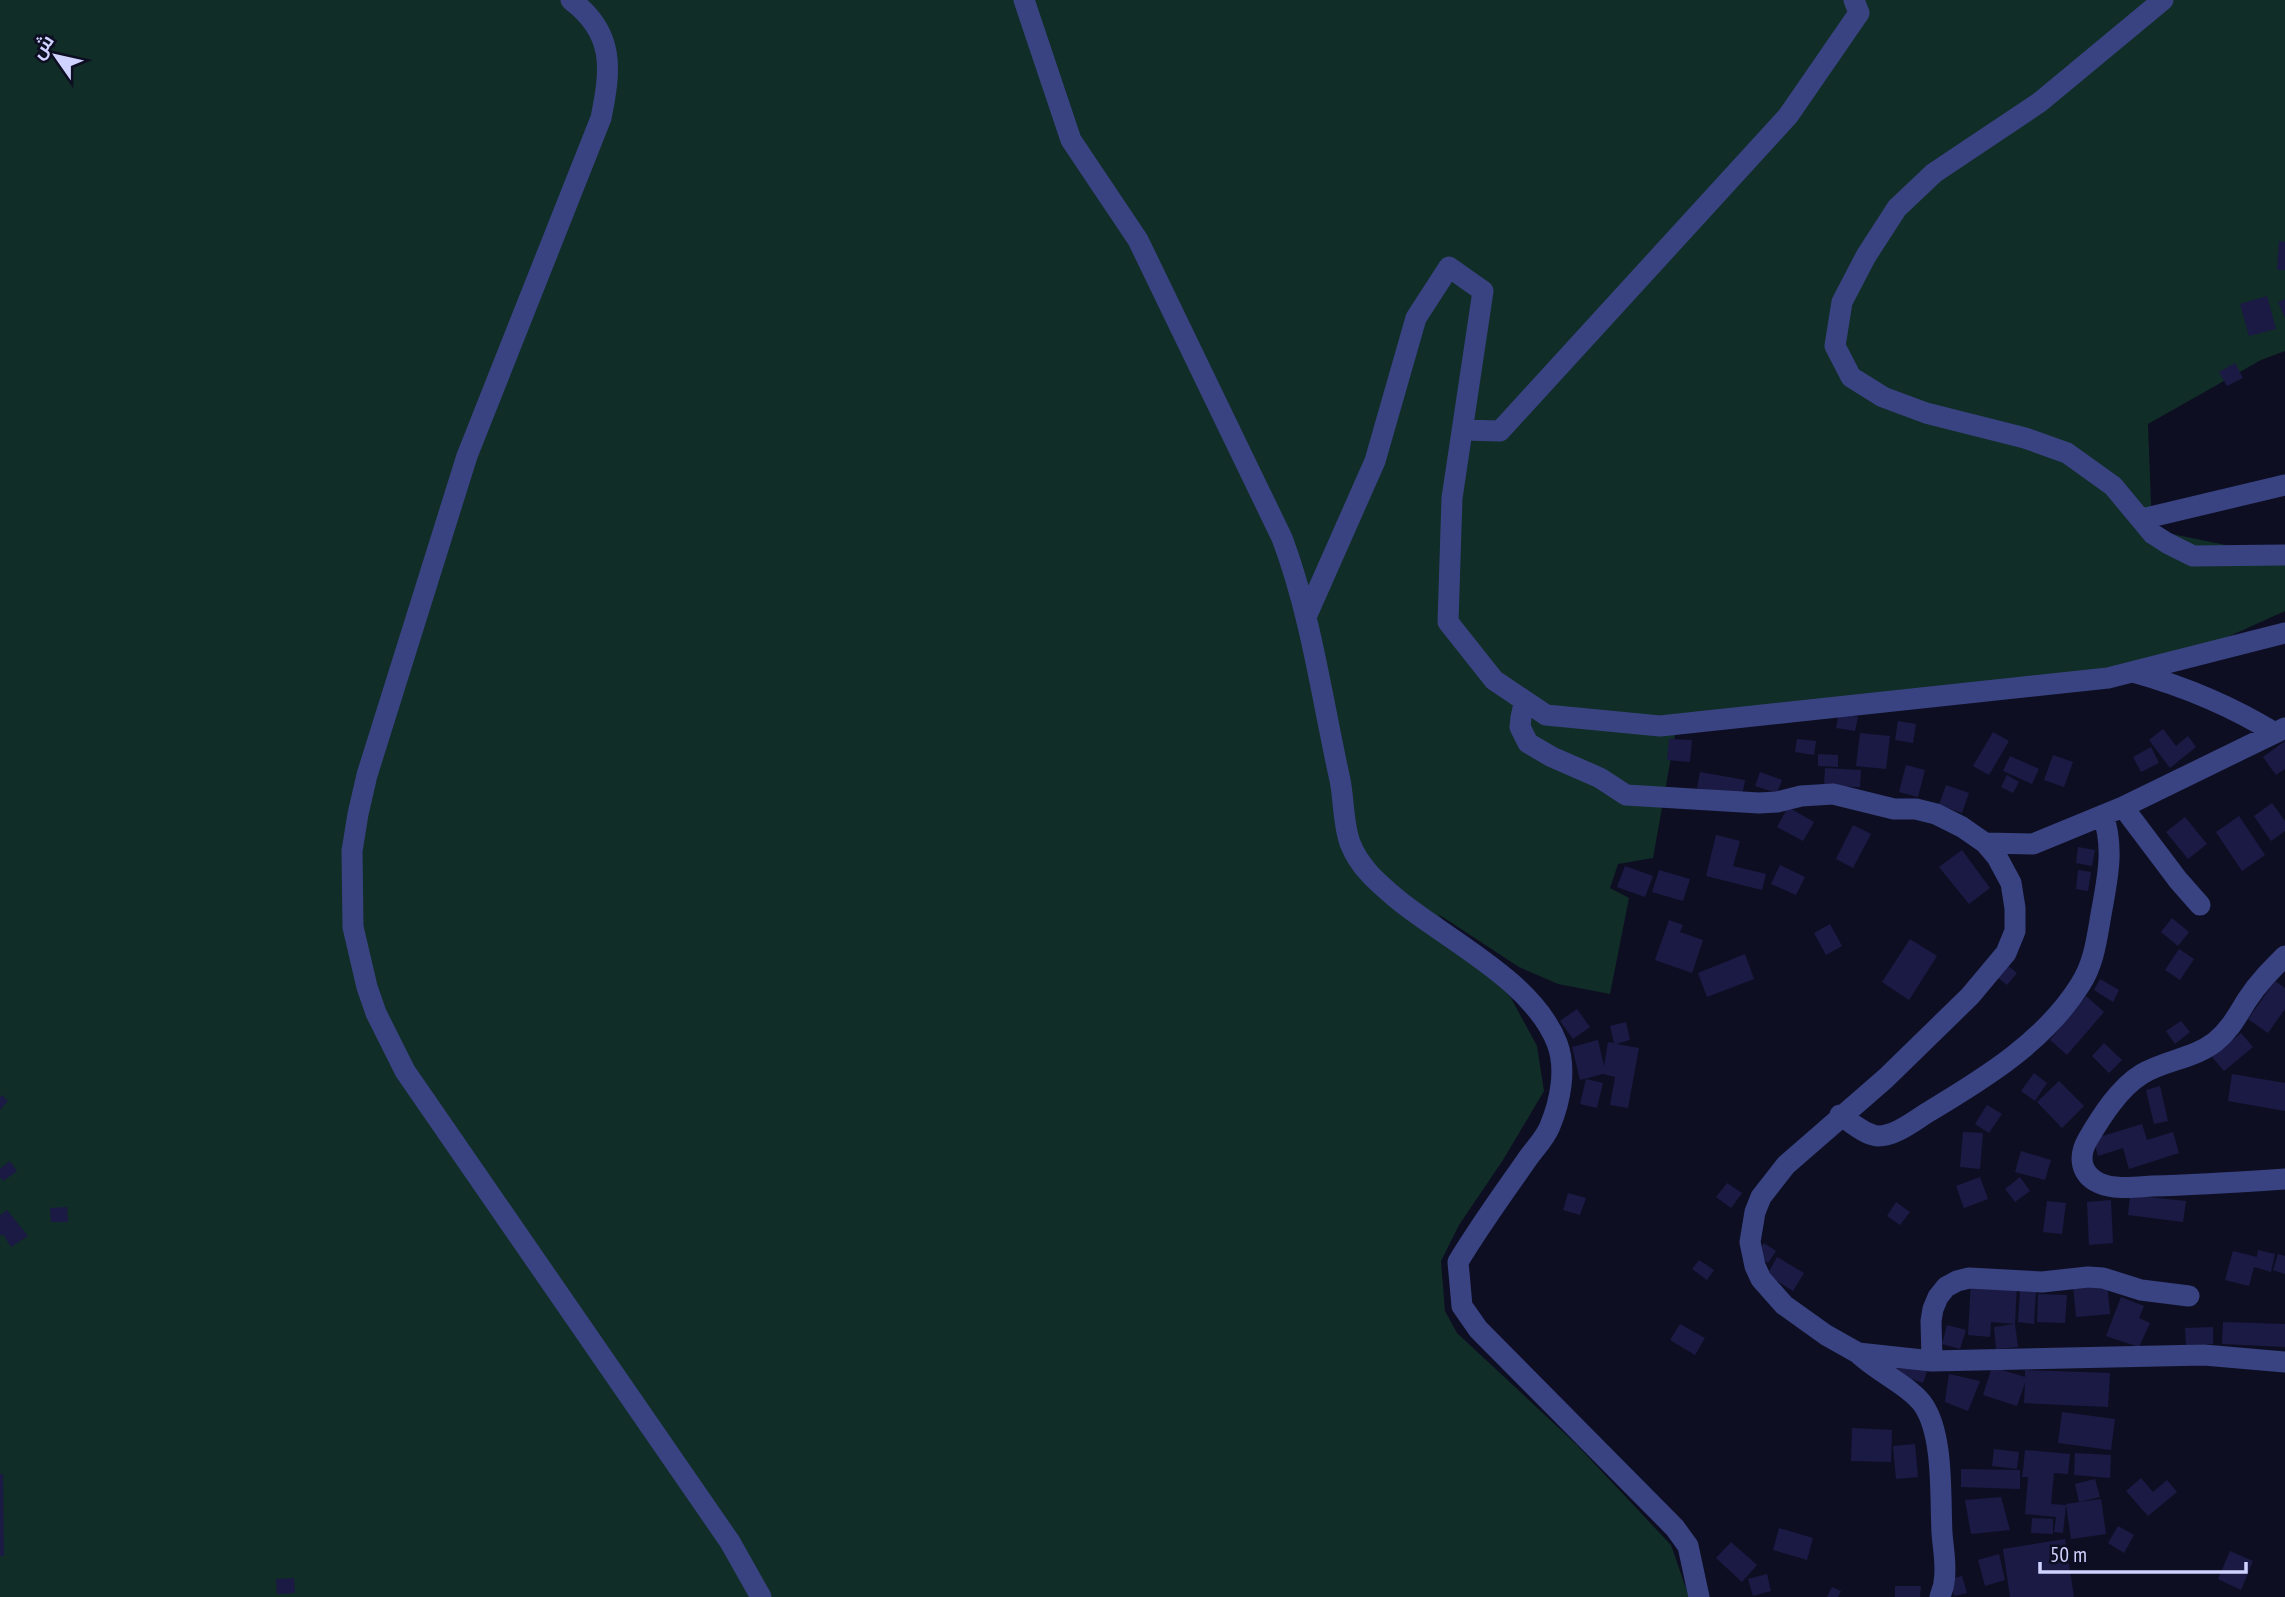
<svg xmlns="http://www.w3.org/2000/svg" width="2285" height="1597" font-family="'PT Sans Narrow',Cairo,sans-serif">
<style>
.green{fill:#112d27}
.building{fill:#1b1a44}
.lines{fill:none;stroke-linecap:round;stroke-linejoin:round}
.minor{stroke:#394382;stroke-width:21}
</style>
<rect width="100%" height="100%" fill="#0e0e23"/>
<!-- green -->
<path class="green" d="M 0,0 L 2285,0 L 2285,351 L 2261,360 L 2148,424 L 2152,530 L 2285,557 L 2285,611 L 2221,640 L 2038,685 L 1675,735 L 1653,858 L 1618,864 L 1610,888 L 1629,898 L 1610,994 L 1558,984 L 1519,967 L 1438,914 L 1511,998 L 1537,1046 L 1544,1091 L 1503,1160 L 1459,1225 L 1441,1261 L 1445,1311 L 1457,1333 L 1576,1444 L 1671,1545 L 1689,1597 L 0,1597 Z"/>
<!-- building -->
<path class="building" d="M 2279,241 L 2285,242 L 2285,270 L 2277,270 Z
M 2267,296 L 2276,329 L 2249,336 L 2240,304 Z
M 2285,299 L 2285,318 L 2278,302 Z
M 2235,363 L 2243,378 L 2227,386 L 2219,372 Z
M 1839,713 L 1858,717 L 1855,731 L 1836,728 Z
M 1898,721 L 1916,724 L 1913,743 L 1895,740 Z
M 2163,729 L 2176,746 L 2188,736 L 2196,747 L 2170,768 L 2149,740 Z
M 1993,732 L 2009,741 L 1989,775 L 1973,766 Z
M 1860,733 L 1890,736 L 1886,769 L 1856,766 Z
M 1669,739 L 1692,740 L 1690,762 L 1667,760 Z
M 1797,739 L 1816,741 L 1814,755 L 1795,752 Z
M 2285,741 L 2285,769 L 2276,775 L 2263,757 Z
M 2151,747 L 2159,763 L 2141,772 L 2133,757 Z
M 1818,754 L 1838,755 L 1838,767 L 1818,766 Z
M 2053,755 L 2073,762 L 2064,787 L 2044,780 Z
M 2010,756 L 2039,769 L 2032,784 L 2003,771 Z
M 1906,765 L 1925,770 L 1918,797 L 1899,792 Z
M 1825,768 L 1861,770 L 1860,787 L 1824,786 Z
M 1700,772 L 1745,780 L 1742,797 L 1697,788 Z
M 1760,772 L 1782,780 L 1777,793 L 1755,786 Z
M 2007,775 L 2019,782 L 2013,793 L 2001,787 Z
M 1946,785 L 1969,793 L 1962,813 L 1939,805 Z
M 2272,803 L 2285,821 L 2285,831 L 2271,841 L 2254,816 Z
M 1788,807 L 1814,822 L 1803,841 L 1777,827 Z
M 2239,816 L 2265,855 L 2242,871 L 2216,832 Z
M 2185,817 L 2207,844 L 2188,859 L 2166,832 Z
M 1853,825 L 1871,834 L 1853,868 L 1836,859 Z
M 1716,835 L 1740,841 L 1733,866 L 1766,874 L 1762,890 L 1706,876 Z
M 2078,847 L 2095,850 L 2092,866 L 2076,863 Z
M 1962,850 L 1990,888 L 1969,904 L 1939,867 Z
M 1780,865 L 1805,877 L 1796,895 L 1771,884 Z
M 1625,866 L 1653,876 L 1645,897 L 1617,887 Z
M 1659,870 L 1690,879 L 1683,901 L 1652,892 Z
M 2078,870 L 2091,872 L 2088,891 L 2076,889 Z
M 2172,918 L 2189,932 L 2178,946 L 2161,932 Z
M 1669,920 L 1683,925 L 1680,932 L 1703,940 L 1692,973 L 1655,960 Z
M 1830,924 L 1842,946 L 1826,955 L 1814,933 Z
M 1910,939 L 1937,956 L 1909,1000 L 1882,982 Z
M 2179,949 L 2194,959 L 2180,980 L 2165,970 Z
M 1745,954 L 1754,979 L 1707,997 L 1698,973 Z
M 2007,965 L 2017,973 L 2007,985 L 1997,977 Z
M 2100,979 L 2119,990 L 2113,1002 L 2094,990 Z
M 2275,981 L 2285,988 L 2285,1009 L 2268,1033 L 2248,1019 Z
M 2086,996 L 2104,1012 L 2067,1055 L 2050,1040 Z
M 1577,1009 L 1590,1027 L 1573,1039 L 1560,1021 Z
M 2181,1021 L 2190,1032 L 2175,1044 L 2166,1031 Z
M 1626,1022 L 1630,1040 L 1616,1044 L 1639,1048 L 1628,1108 L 1610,1105 L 1615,1077 L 1603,1074 L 1580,1080 L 1572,1047 L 1598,1040 L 1604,1066 L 1608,1042 L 1614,1043 L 1610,1026 Z
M 2241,1033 L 2253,1047 L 2224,1071 L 2212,1057 Z
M 2104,1043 L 2122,1060 L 2109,1073 L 2092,1056 Z
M 2034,1073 L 2047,1083 L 2035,1101 L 2021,1091 Z
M 2232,1074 L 2285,1083 L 2285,1111 L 2228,1101 Z
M 1586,1079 L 1603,1083 L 1597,1108 L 1580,1104 Z
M 2059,1081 L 2084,1106 L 2062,1128 L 2037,1102 Z
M 2160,1086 L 2168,1121 L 2154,1124 L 2146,1090 Z
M 2,1095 L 8,1101 L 0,1110 L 0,1097 Z
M 1987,1105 L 2002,1114 L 1989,1133 L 1975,1124 Z
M 2142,1124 L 2147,1140 L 2173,1132 L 2179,1153 L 2129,1169 L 2123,1148 L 2098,1156 L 2093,1139 Z
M 1963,1132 L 1983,1133 L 1980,1169 L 1960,1167 Z
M 2021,1151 L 2051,1160 L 2045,1180 L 2015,1172 Z
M 10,1161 L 17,1171 L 3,1181 L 0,1177 L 0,1169 Z
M 1980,1177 L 1988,1199 L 1964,1208 L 1956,1186 Z
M 2020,1177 L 2030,1191 L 2015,1202 L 2005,1189 Z
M 1727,1183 L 1742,1193 L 1731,1208 L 1716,1197 Z
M 1568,1193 L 1586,1198 L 1580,1215 L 1563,1210 Z
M 2130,1195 L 2186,1201 L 2183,1222 L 2128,1215 Z
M 2111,1200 L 2113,1243 L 2089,1245 L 2087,1202 Z
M 2047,1201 L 2066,1203 L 2062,1234 L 2043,1232 Z
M 1896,1202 L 1910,1212 L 1900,1225 L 1887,1216 Z
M 67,1207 L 68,1222 L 51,1222 L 50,1208 Z
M 7,1210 L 28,1236 L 11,1247 L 3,1234 L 0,1236 L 0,1215 Z
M 1764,1243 L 1776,1251 L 1768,1263 L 1756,1256 Z
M 2258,1250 L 2275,1254 L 2271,1272 L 2254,1267 L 2249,1286 L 2225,1280 L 2233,1251 L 2257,1257 Z
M 2278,1254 L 2285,1256 L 2285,1274 L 2273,1270 Z
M 1777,1257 L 1804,1273 L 1793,1291 L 1767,1275 Z
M 1699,1260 L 1714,1270 L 1707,1280 L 1692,1269 Z
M 1971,1281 L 2017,1283 L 2015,1324 L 1991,1322 L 1990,1337 L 1968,1335 Z
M 2107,1283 L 2110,1314 L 2076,1317 L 2073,1286 Z
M 2020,1290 L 2036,1291 L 2034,1324 L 2018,1322 Z
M 2038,1294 L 2067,1295 L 2065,1323 L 2037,1322 Z
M 2121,1297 L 2144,1306 L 2139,1318 L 2150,1323 L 2139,1347 L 2106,1336 Z
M 2223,1322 L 2285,1324 L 2285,1347 L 2222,1344 Z
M 1680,1324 L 1705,1338 L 1695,1355 L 1670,1340 Z
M 2015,1324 L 2018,1347 L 1996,1349 L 1994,1327 Z
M 1947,1325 L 1966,1330 L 1960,1349 L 1942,1344 Z
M 2213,1327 L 2213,1344 L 2186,1345 L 2185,1328 Z
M 1898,1360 L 1927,1371 L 1923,1383 L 1894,1373 Z
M 1992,1367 L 2025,1377 L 2025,1370 L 2110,1373 L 2108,1407 L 2024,1403 L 2025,1383 L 2017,1406 L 1983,1395 Z
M 1949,1374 L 1980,1381 L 1968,1411 L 1945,1402 Z
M 2062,1412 L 2115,1419 L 2111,1450 L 2058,1443 Z
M 1852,1428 L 1892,1430 L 1891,1462 L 1851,1461 Z
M 1915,1444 L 1918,1477 L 1896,1479 L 1893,1446 Z
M 1994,1449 L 2019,1452 L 2017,1469 L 1992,1466 Z
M 2025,1450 L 2070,1454 L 2068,1474 L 2054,1473 L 2051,1504 L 2066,1505 L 2063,1533 L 2054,1532 L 2056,1517 L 2025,1514 L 2028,1477 L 2022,1477 L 2023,1470 L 2025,1470 L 2023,1470 Z
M 2075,1453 L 2111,1455 L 2110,1478 L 2074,1475 Z
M 1961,1469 L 2020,1470 L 2020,1489 L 1961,1487 Z
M 0,1474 L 3,1474 L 4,1556 L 0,1556 Z
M 2141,1478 L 2153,1492 L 2167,1480 L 2177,1492 L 2148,1516 L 2126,1491 Z
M 2095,1479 L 2100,1497 L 2079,1502 L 2075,1484 Z
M 2001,1497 L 2010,1530 L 1971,1534 L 1965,1500 Z
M 2101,1499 L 2106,1534 L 2071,1539 L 2066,1504 Z
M 2032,1518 L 2053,1519 L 2053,1534 L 2031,1533 Z
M 2118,1526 L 2134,1535 L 2124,1553 L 2108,1543 Z
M 1779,1528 L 1813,1538 L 1807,1560 L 1773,1550 Z
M 2065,1539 L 2074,1597 L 2010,1597 L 2003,1549 Z
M 1731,1542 L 1757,1565 L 1742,1582 L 1716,1558 Z
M 2230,1551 L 2253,1561 L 2241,1590 L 2218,1579 Z
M 1999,1554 L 2005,1580 L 1985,1586 L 1978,1560 Z
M 1767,1574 L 1771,1591 L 1753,1596 L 1748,1579 Z
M 1962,1576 L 1967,1593 L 1954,1596 L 1950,1579 Z
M 294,1578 L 295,1593 L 277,1594 L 276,1579 Z
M 1895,1586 L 1921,1586 L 1920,1597 L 1895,1597 Z
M 1832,1587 L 1841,1591 L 1838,1597 L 1827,1597 Z"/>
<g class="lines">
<!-- minor -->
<path class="minor" d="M 571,0 C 615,33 611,69 601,118 L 467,456 L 367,775 L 358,814 L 352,851 L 353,927 L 367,987 L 376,1013 L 405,1071 L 730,1542 L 761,1597
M 1024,0 L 1071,140 L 1138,240 L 1282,538 C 1311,615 1322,699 1340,780 C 1344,800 1343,824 1350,843 C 1359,867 1378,883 1397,899 C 1447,940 1533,981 1557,1043 C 1567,1069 1560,1102 1550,1126 C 1545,1139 1534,1149 1526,1161 C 1503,1194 1479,1227 1458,1262 L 1462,1306 L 1478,1329 L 1675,1528 L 1688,1546 L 1699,1597
M 2163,0 L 2040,102 L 1934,173 L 1897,208 L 1866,256 L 1842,302 L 1835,346 L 1851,377 L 1883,397 L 1926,413 L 2025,438 L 2067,453 L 2113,486 L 2153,534 L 2167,543 L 2193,556 L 2285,555
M 1463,430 L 1500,431 L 1788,116 L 1859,13 L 1854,0
M 2142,519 L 2285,485
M 1306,617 L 1375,461 L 1416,318 L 1449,267 L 1483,291 L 1452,498 L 1448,622 L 1494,680 L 1546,715 L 1660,726 L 2108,678 L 2285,633
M 2136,673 C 2186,687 2231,706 2275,733
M 1527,702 L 1524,704 L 1521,717 L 1520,727 L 1528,743 L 1552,757 L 1600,778 L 1626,795 L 1759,803 L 1777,802 L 1801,796 L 1833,794 L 1894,809 L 1916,809 L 1936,814 L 1962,827 L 1985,843 L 1997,857 L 2011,883 L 2015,908 L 2015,931 L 2006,953 L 1970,996 L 1886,1078 L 1786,1165 L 1761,1197 L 1755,1212 L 1750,1242 L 1755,1266 L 1761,1279 L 1784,1305 L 1826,1335 L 1858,1353 L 1932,1361 L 2204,1355 L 2285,1362
M 2123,807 L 2178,880 L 2200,905
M 1985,843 L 2033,844 L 2123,807 L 2285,728
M 2285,956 C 2271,970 2258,983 2247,1000 C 2237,1016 2230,1030 2215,1042 C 2193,1059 2165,1060 2142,1074 C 2119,1088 2101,1117 2088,1139 C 2078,1156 2080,1174 2099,1183 C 2114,1190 2136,1187 2152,1186 C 2197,1185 2241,1182 2285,1179
M 1840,1115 C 1851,1122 1865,1135 1878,1136 C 1896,1136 1915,1120 1930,1111 C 1985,1078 2045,1041 2080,985 C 2095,962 2097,936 2102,909 C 2108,876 2114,847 2103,815
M 1858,1353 C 1876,1371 1912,1387 1924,1406 C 1944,1437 1940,1497 1942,1533 C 1943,1548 1947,1566 1944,1582 C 1944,1587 1941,1592 1940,1597
M 1932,1361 L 1931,1321 L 1933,1309 L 1938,1297 L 1946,1287 L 1957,1281 L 1969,1278 L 2042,1282 L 2088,1277 L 2103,1278 L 2141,1290 L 2189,1296"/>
</g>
<!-- north arrow -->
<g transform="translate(56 56) rotate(304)" stroke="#0e0e23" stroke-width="5" paint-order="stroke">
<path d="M0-5L12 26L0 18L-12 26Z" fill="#d0d3ff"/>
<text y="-10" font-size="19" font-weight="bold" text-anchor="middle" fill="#d0d3ff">ش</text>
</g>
<!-- scale -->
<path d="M2040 1562v10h206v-10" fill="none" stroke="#d0d3ff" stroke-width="3.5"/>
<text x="2050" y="1562" font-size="21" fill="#d0d3ff" stroke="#0e0e23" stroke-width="5" paint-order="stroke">50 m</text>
</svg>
